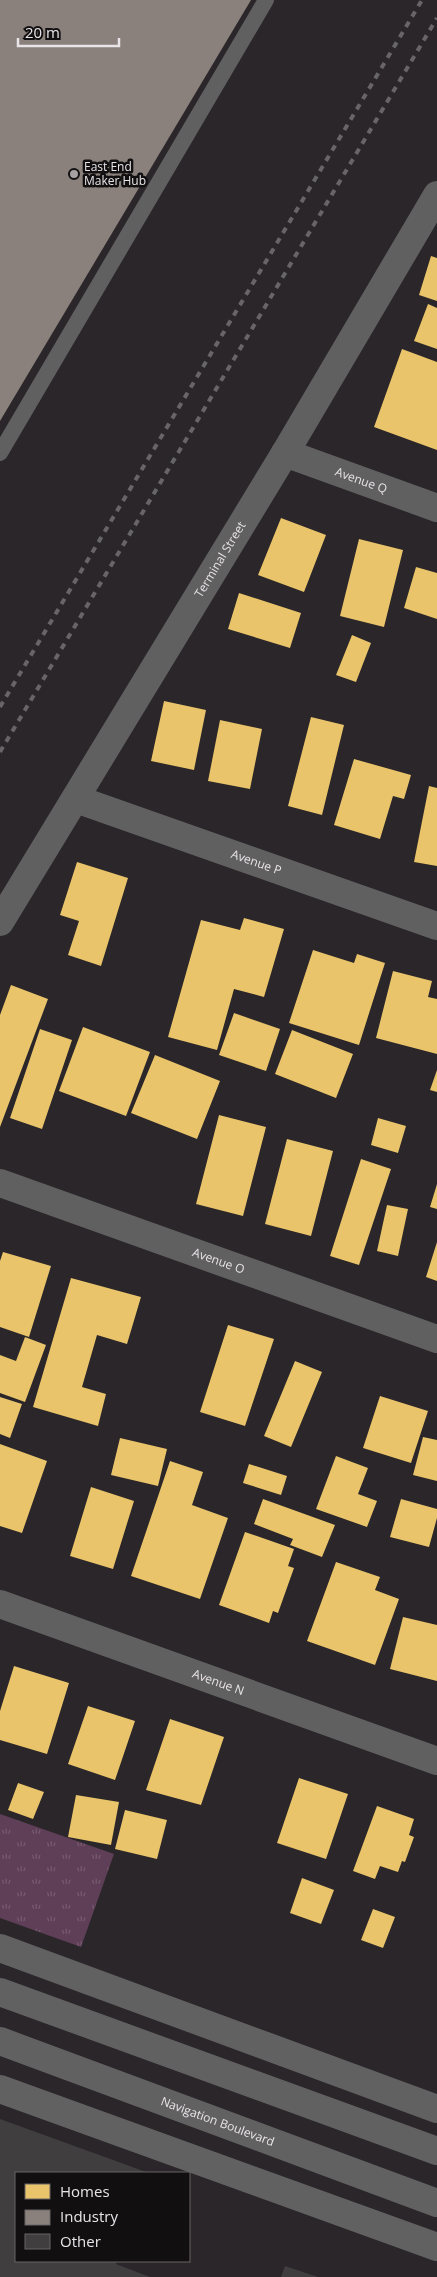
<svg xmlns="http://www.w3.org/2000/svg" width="437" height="2277" font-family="'Open Sans',sans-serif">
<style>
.grass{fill:url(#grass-tufts)}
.homes{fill:#e9c46a}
.industry{fill:#8a817c}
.building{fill:#413e40}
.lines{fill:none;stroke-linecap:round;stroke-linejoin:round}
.service{stroke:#616061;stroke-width:16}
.minor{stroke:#616061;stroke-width:28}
.primary{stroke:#626162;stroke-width:28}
.rail{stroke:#676566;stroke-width:4;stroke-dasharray:6 6;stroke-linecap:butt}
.poi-dot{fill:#a6a2a4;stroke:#120f11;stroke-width:2}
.labels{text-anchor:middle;stroke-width:5;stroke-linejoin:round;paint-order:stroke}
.poi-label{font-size:12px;fill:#e8e4e7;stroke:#120f11;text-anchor:start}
.street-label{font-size:12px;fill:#e8e4e7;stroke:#120f11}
</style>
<defs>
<pattern id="grass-tufts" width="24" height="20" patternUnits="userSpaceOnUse" patternTransform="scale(1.25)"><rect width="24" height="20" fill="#5f3e57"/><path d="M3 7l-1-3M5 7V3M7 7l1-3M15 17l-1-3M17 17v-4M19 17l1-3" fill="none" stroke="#765a6f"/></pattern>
</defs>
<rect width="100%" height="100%" fill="#2a2629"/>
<!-- grass -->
<path class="grass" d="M 0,1814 L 114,1854 L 81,1947 L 0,1918 Z"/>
<!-- homes -->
<path class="homes" d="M 431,256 L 437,258 L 437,301 L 419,295 Z
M 428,304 L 437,308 L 437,349 L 414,341 Z
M 402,349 L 437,362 L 437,450 L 374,427 Z
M 281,518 L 326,535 L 304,592 L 258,575 Z
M 359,539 L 403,550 L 384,627 L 340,616 Z
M 416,567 L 437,573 L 437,619 L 404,608 Z
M 239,593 L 301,613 L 290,648 L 228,629 Z
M 352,635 L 371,643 L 356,682 L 336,675 Z
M 164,701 L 206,710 L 194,770 L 151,761 Z
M 311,717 L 344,725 L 322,815 L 288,806 Z
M 220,720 L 262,729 L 250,789 L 208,781 Z
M 354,759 L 411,775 L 404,799 L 393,796 L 380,839 L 334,825 Z
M 429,786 L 437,788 L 437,866 L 414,862 Z
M 77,862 L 128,878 L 101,966 L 68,955 L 79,921 L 60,915 Z
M 244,918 L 284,929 L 264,997 L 234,989 L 217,1050 L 168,1037 L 201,920 L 240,930 Z
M 313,950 L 354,963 L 357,954 L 385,963 L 359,1045 L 289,1023 Z
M 393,971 L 432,981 L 428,997 L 437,999 L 437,1054 L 376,1038 Z
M 11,985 L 48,999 L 0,1127 L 0,1015 Z
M 234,1013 L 280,1029 L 266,1071 L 219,1055 Z
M 83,1027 L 150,1052 L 126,1116 L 59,1091 Z
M 40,1029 L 72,1040 L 42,1129 L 10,1118 Z
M 292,1030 L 353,1054 L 336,1098 L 275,1074 Z
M 155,1055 L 220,1081 L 197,1139 L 131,1113 Z
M 437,1070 L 437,1092 L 430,1090 Z
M 219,1115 L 266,1127 L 243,1216 L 196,1204 Z
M 378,1118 L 406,1126 L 398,1153 L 371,1145 Z
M 287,1139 L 333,1151 L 311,1236 L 265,1224 Z
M 361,1159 L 391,1169 L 359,1265 L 330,1256 Z
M 437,1184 L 437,1209 L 430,1207 Z
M 387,1205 L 408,1209 L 398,1256 L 377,1251 Z
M 437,1242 L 437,1281 L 426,1277 Z
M 3,1252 L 51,1266 L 29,1337 L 0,1327 L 0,1261 Z
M 71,1278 L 141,1297 L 127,1344 L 97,1335 L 82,1387 L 106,1394 L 98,1426 L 33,1407 Z
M 228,1325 L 274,1339 L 245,1426 L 200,1412 Z
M 25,1337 L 46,1345 L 25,1402 L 0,1393 L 0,1355 L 16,1361 Z
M 295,1361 L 322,1372 L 291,1447 L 264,1436 Z
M 380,1396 L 428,1411 L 411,1463 L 363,1448 Z
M 0,1397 L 22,1404 L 10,1438 L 0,1434 Z
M 423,1437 L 437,1440 L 437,1481 L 413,1475 Z
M 120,1438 L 167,1449 L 158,1486 L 111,1475 Z
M 0,1444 L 47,1461 L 22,1533 L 0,1526 Z
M 336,1456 L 368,1468 L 358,1494 L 377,1501 L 367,1527 L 316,1509 Z
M 170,1461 L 203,1472 L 192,1505 L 228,1518 L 200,1599 L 131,1576 Z
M 249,1464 L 287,1476 L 281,1495 L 243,1483 Z
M 91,1487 L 134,1501 L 113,1569 L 70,1556 Z
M 263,1499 L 335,1525 L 322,1557 L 290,1545 L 293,1539 L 254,1524 Z
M 401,1499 L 437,1509 L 437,1518 L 429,1547 L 390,1537 Z
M 245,1532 L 294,1549 L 288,1566 L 294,1568 L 278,1613 L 273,1611 L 269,1623 L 219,1605 Z
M 336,1562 L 380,1577 L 375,1590 L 399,1599 L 375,1665 L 307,1641 Z
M 403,1617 L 437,1625 L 437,1681 L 390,1669 Z
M 14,1666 L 69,1683 L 47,1754 L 0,1740 L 0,1711 Z
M 88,1706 L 135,1721 L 115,1780 L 68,1764 Z
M 170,1719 L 224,1737 L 201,1805 L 146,1790 Z
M 299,1778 L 348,1794 L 326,1859 L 277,1843 Z
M 18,1783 L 44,1792 L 33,1819 L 8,1810 Z
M 76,1795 L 119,1802 L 111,1845 L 68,1837 Z
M 377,1806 L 414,1819 L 409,1835 L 414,1837 L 405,1862 L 402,1861 L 398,1872 L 380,1866 L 375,1879 L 353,1871 Z
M 125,1810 L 167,1820 L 157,1859 L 115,1849 Z
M 302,1878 L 334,1890 L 321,1924 L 290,1913 Z
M 373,1909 L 395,1917 L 383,1948 L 361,1940 Z"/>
<!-- industry -->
<path class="industry" d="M 0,0 L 251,0 L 0,421 Z"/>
<!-- building -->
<path class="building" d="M 0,2119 L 149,2173 L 16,2173 L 16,2261 L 117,2261 L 116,2264 L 150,2277 L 0,2277 Z
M 285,2266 L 318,2277 L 281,2277 Z"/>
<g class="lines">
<!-- service -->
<path class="service" d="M 0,453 L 266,0"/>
<!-- minor -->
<g class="minor">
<path id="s1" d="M 285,453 L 437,508"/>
<path id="s2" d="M 76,799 L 437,926"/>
<path id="s3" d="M 0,922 L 285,453 L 437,195"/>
<path id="s4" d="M 0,1183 L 437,1339"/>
<path id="s5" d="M 0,1604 L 437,1761"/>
</g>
<!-- primary -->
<g class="primary">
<path d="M 0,1948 L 437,2109"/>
<path d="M 0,1992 L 437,2151"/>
<path id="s6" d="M 0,2041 L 437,2203"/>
<path d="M 0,2089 L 437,2247"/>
</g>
<!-- rail -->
<path class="rail" d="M 0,707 L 422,0
M 0,752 L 437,18"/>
</g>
<!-- markers -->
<circle class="poi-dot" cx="74" cy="174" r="5"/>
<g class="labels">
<!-- poi labels -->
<g class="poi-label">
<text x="84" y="171">East End<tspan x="84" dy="14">Maker Hub</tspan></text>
</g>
<!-- street labels -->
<g class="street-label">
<text dy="4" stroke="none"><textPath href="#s1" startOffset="81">Avenue Q</textPath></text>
<text dy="4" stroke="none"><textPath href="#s3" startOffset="424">Terminal Street</textPath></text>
<text dy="4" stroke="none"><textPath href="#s2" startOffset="191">Avenue P</textPath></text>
<text dy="4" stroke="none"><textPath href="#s4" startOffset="232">Avenue O</textPath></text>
<text dy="4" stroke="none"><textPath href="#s5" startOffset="232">Avenue N</textPath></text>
<text dy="4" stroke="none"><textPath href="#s6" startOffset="232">Navigation Boulevard</textPath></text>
</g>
</g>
<!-- legend -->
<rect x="15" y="2172" width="175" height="90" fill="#120f11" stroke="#686467"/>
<rect x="25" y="2184" width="25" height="15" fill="#e9c46a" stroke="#686467"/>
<text x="60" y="2197" font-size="15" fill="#e8e4e7">Homes</text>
<rect x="25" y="2210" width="25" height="15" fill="#8a817c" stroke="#686467"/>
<text x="60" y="2222" font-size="15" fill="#e8e4e7">Industry</text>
<rect x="25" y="2234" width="25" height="15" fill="#413e40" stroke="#686467"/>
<text x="60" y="2247" font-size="15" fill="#e8e4e7">Other</text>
<!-- scale -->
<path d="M18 38v8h101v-8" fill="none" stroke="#e8e4e7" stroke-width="2.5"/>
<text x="25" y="38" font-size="15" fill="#e8e4e7" stroke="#120f11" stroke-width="4" paint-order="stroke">20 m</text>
</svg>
